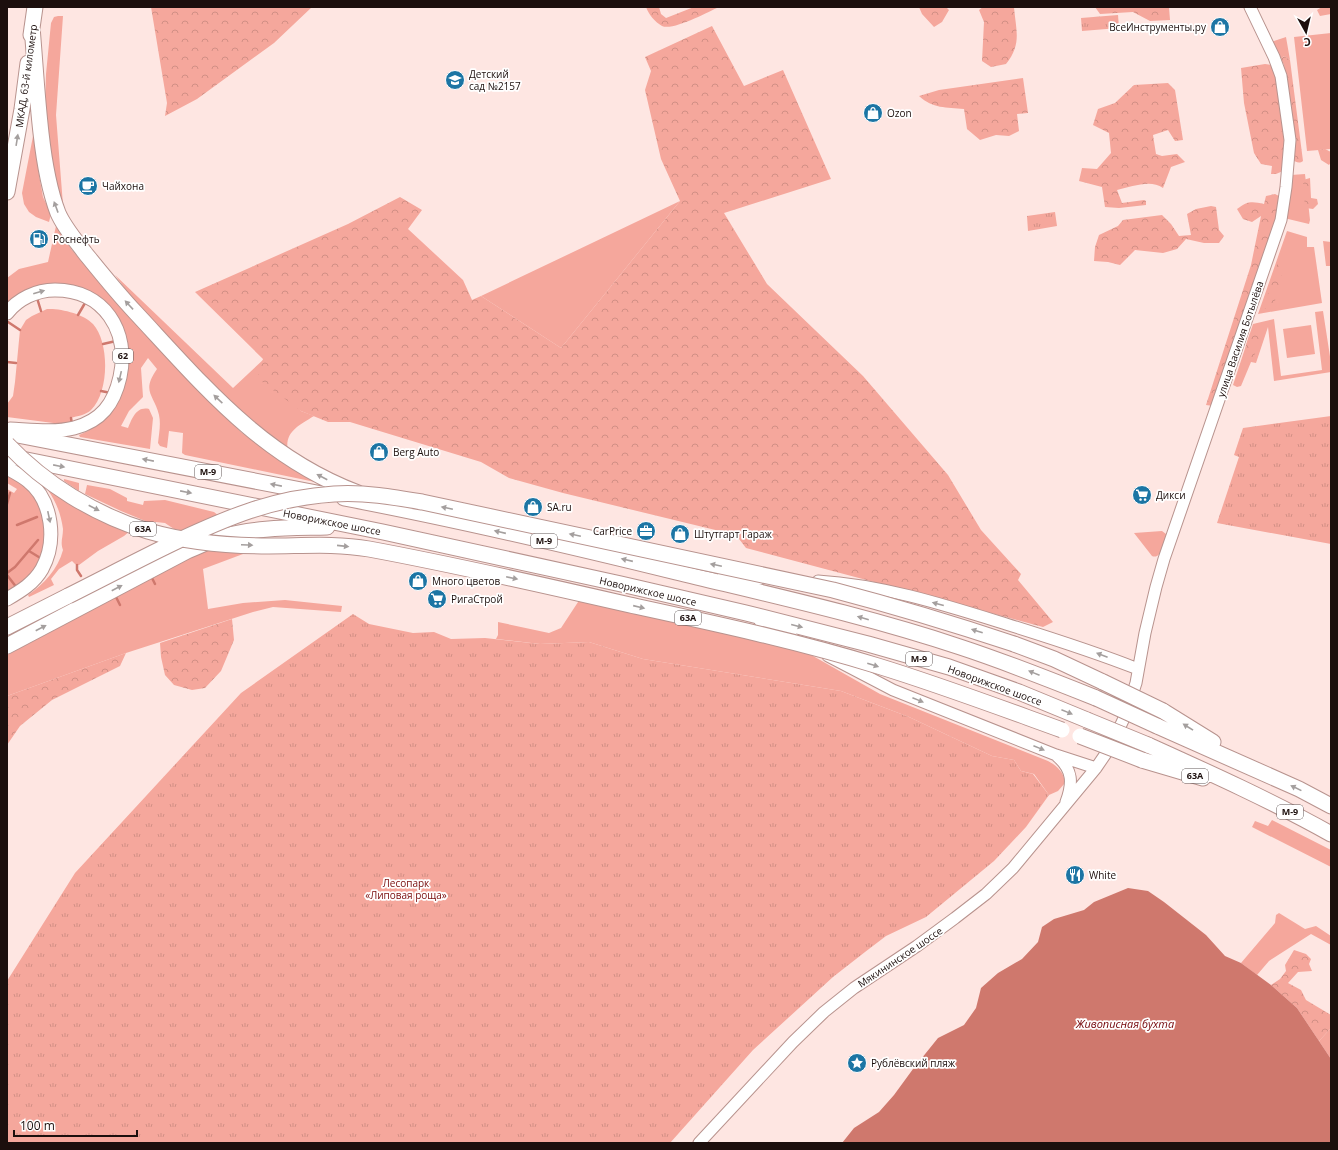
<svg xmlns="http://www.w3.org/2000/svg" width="1338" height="1150" font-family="'Open Sans',sans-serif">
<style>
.grass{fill:#f5a79c}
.forest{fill:url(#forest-crowns)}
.park{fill:url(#park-tufts)}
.water{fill:#cf786d}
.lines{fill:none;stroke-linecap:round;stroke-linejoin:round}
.stream{stroke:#cf786d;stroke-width:2.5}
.secondary-casing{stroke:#b8938e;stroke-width:13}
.primary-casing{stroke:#b8938e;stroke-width:15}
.highway-casing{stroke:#b8938e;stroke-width:17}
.secondary{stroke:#fff;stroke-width:11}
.primary{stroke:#fff;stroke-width:13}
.highway{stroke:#fff;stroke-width:15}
.highway-bridge-casing{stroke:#b8938e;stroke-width:17;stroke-linecap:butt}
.highway-bridge{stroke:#fff;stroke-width:15}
.oneway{fill:#a49f9e}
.labels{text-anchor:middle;stroke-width:3.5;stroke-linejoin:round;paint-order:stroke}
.shield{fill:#fff;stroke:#605756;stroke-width:1}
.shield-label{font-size:9px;font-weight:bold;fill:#1c0f0d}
.poi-label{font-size:10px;fill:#1c0f0d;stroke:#fff;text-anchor:start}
.street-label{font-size:10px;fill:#1c0f0d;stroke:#fff}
.park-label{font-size:10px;fill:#780b0b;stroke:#fff}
.water-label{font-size:11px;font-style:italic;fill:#730206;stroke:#fff}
</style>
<defs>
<pattern id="forest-crowns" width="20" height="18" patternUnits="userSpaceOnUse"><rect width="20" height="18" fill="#f5a79c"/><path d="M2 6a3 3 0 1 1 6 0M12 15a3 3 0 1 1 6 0" fill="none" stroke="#d18f85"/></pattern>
<pattern id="park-tufts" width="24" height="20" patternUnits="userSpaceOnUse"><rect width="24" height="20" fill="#f5a79c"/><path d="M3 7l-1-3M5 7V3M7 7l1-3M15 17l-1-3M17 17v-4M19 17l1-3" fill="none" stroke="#d18f85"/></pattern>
</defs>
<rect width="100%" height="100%" fill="#fee6e2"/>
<!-- grass -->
<path class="grass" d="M 58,16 L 63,16 L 56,115 L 63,205 L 57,189 L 52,167 L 45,105 L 46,74 L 51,23 L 54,17 Z
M 1331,33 L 1331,149 L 1307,151 L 1294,37 Z
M 1286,37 L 1290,60 L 1284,56 L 1281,59 L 1271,42 Z
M 34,131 L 39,175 L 43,197 L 51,214 L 49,222 L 36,217 L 29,212 L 24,204 L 22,193 Z
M 1305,174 L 1310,220 L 1309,224 L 1284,218 L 1291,192 L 1291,175 Z
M 680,201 L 561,348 L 481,296 Z
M 56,226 L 72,250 L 107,292 L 206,397 L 241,432 L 272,455 L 314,478 L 315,482 L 185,455 L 182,453 L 183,433 L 169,431 L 167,448 L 160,446 L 158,443 C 159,434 161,424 159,415 C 154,394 141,392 157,369 L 148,358 L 141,368 L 143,397 L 129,411 L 121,426 L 128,428 C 132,419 136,406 149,409 L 153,418 L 150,449 L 80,437 L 79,435 L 88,431 L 104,418 L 125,335 L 78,287 L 7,306 L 7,278 L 19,269 L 48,262 Z
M 1287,231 L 1307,237 L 1307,247 L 1314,247 L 1322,303 L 1258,314 Z
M 1323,241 L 1331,242 L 1331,266 L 1326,266 Z
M 115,275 L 233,388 L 264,359 L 301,411 L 314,416 C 298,426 284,432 288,452 L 221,394 L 138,307 Z
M 47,309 C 60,308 84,314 93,324 C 110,343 109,393 91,410 C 86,415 77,416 71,418 L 72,424 L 61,424 L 7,417 L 7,404 L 13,396 L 15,382 L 20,330 L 26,320 L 32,316 Z
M 1323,311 L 1331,363 L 1331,372 L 1274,381 L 1268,327 L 1256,363 L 1251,362 L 1241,386 L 1237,387 L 1233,385 L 1253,324 L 1274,319 L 1281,376 L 1322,370 L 1315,312 Z
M 1311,325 L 1315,354 L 1287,358 L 1283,329 Z
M 7,475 L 24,485 L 36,497 L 45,520 L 46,548 L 36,571 L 7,596 L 7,489 L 14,493 L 17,489 L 7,483 Z
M 64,479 L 79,483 L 79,491 L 64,481 Z
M 87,485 L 110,489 L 127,498 L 127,501 L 143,505 L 144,501 L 165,500 L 214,512 L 219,516 L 185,531 L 174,529 L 165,523 L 156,522 L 150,523 L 121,511 L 85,494 Z
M 47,489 L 130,531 L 124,536 L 98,551 L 79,565 L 76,565 L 72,561 L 59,569 L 51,579 L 54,585 L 29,597 L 28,595 C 44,584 58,569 63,550 C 60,542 63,538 63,529 C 61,514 56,501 47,489 Z
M 1162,531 L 1166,534 C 1166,542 1161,560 1152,556 L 1134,533 Z
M 209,548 L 251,551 L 203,569 L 208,609 L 243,603 L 285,600 L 342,606 L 341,612 L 273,607 L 253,612 L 126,653 L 7,696 L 7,655 L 58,628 L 180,561 Z
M 580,599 L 806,652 L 880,694 L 1048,761 C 1057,766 1064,772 1065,783 L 1058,791 L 1049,795 L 1034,774 L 1021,771 L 1014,760 L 992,756 L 909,717 L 841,691 L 643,659 L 589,642 L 540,644 L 496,639 L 498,635 L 498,622 L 549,633 L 561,628 Z
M 1272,820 L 1331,850 L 1331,867 L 1252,827 L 1255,821 L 1268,826 Z
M 1279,913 L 1305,929 L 1316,926 L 1331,936 L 1331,945 L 1311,934 L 1269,961 L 1257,975 L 1241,963 L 1275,923 L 1276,915 Z
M 1331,1028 L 1331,1059 L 1319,1041 Z"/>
<!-- forest -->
<path class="forest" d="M 151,7 L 312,7 L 274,43 L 197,99 L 165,116 L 167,103 Z
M 646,7 L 659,7 L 661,14 L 666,18 L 694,7 L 719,7 C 708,12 673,31 662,26 C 655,22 649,15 646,7 Z
M 919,7 L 946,7 L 949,10 L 942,22 L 934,27 L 922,14 Z
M 983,7 L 1014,7 C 1016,31 1022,44 1006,64 L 991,67 L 982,61 L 984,22 L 979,10 Z
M 1095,7 L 1169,7 L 1170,20 L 1150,21 L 1133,12 L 1100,14 Z
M 1322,7 L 1331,7 L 1331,14 L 1320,16 L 1317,10 Z
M 712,26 L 744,86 L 783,70 L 831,179 L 724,213 L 767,284 L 863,376 L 948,475 L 981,530 L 1021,574 L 1018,580 L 1053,622 L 1043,627 L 746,548 L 736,535 L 563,493 L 509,478 L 481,462 L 350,422 L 328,422 L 301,411 L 257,378 L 263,359 L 195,292 L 348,224 L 400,197 L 422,210 L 408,229 L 463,280 L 472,300 L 481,296 L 561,348 L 680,201 L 661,159 L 645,90 L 651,71 L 645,57 Z
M 1284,56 L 1290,60 L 1303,161 C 1299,164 1296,162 1291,159 L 1291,140 L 1284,65 L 1281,59 Z
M 1265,64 L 1272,65 L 1277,76 L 1285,138 L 1283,171 L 1276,174 L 1271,174 L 1272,166 L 1261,164 L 1254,153 L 1244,103 L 1241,68 Z
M 1023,78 L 1028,113 L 1017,114 L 1019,131 L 1009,136 L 996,135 L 980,140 L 967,129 L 964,109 C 946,107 933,109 919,96 L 939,90 Z
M 1168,83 L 1175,90 L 1183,140 L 1175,141 L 1168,130 L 1153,135 L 1156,154 L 1162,156 L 1177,154 L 1185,162 L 1171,167 L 1163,188 C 1150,179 1132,187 1117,190 L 1122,203 L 1144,200 L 1146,201 L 1146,205 L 1119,208 L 1105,207 L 1102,187 L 1079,181 L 1082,168 L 1097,169 L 1111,153 L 1109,133 L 1093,125 L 1098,109 L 1115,103 L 1134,85 Z
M 1325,149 L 1331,152 L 1331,162 L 1329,165 L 1321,160 L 1318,150 Z
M 1310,178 L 1311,198 L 1317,199 L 1318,204 L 1313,209 L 1306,208 C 1303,198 1304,189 1303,180 Z
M 1275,194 L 1281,197 L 1279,212 L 1213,406 L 1206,405 L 1251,265 L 1261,216 L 1252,222 L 1243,219 L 1237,209 C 1247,201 1252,201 1264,204 L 1266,196 Z
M 1211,206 L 1216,207 L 1219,230 L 1224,236 L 1219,243 L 1204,243 L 1186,239 L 1177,249 L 1163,253 L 1135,250 L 1120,265 L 1108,262 L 1094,261 L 1095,247 L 1099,235 L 1118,226 L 1123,220 L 1162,215 L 1171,224 L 1179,236 L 1191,235 L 1187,214 L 1196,209 Z
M 1279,258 L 1285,262 L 1275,301 L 1272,306 L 1265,309 L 1264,306 Z
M 1256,332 L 1262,335 L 1253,359 L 1245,359 L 1246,345 L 1250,333 Z
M 232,619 L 234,640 L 221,671 L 205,688 L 192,690 L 174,685 L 165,675 L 161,657 L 160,643 Z
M 126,653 L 120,666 L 52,700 L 20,726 L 7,745 L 7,696 Z
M 1294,950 L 1306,954 L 1311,959 L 1309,964 L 1312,971 L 1298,972 L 1288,983 L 1301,990 L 1306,1000 L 1331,1015 L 1331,1028 L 1319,1041 L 1297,1008 L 1271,985 L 1280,979 L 1286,971 L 1285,965 Z"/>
<!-- park -->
<path class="park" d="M 1118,15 L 1119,28 L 1082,31 L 1081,18 Z
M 1055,212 L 1057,226 L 1028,231 L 1027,216 Z
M 1331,416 L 1331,544 L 1217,523 L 1239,457 L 1234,455 L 1243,428 Z
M 353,614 L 369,624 L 413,633 L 434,632 L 451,639 L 485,638 L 540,644 L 589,642 L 643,659 L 841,691 L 909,717 L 992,756 L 1014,760 L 1021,771 L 1033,774 L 1049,795 L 1026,827 L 994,861 L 926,917 L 886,936 L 865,952 L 833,977 L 753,1050 L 670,1143 L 7,1143 L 7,981 L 75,873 L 241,693 Z"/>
<!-- water -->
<path class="water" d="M 1128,888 L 1148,891 L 1164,902 L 1206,935 L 1225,956 L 1241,963 L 1271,985 L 1297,1008 L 1331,1059 L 1331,1143 L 842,1143 L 854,1128 L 879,1112 L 894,1095 L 913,1069 L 938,1038 L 964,1025 L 976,1008 L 981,988 L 998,973 L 1022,959 L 1038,942 L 1042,927 L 1054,919 L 1084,910 L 1094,902 Z"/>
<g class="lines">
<!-- stream -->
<path class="stream" d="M 37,298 L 41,311
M 78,315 L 85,303
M 8,322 L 20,330
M 103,344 L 116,341
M 7,362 L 16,363
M 101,391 L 111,393
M 71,418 L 72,424
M 7,504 L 10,493
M 17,525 L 37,517
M 29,551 L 42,559
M 77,565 L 77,570 L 81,576
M 7,573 L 15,567 L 38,540
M 7,575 L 17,588
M 152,578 L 155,584
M 116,597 L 120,605"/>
<!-- secondary casing -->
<g class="secondary-casing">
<path id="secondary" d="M 722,578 L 759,579
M 818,581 C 883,585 945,605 1006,624 C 1051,638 1095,652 1138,669
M 760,621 L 793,638
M 828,656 L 893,690 L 1056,755 L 1096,768
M 1057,756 C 1073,770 1073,783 1066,802
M 699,1143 L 793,1042 L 824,1012 L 854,988 L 917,946 L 955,918 L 986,894 L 1013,868 L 1096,768 L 1111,746 L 1125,716 L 1136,683 L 1145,633 L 1156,587 L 1164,559 L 1281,220 L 1286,187 L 1290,140 L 1281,76 L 1274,57 L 1250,7"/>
</g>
<!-- primary casing -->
<g class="primary-casing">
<path id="primary" d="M 7,313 C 18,299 36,290 55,290 C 104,290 130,331 120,377 C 114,404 101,421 74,428 C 54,433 31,430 10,429
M 7,468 C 14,472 22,476 28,481 C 53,501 57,542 42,569 C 34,583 21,591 7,599"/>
</g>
<!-- highway casing -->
<g class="highway-casing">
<path id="highway" d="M 32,27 C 35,62 37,98 41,133 C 44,160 48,187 58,213 C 64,227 76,241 85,253 C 102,274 118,294 136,313 C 204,386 262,457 358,493
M 31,35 L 35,7
M 7,192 L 22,109 L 28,63
M 7,433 L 322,494
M 7,456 L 383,532 L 621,584 L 746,613 L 868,644 L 949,667 L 1019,692 L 1087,720
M 344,498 C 455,519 566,545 676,572 C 771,595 867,616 960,647 C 1006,662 1051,680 1096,698
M 7,627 L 68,596
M 1014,644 L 1054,659 L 1103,682
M 7,646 L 187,551 C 199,546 210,541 222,537 C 256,527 292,528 327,527
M 1163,711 L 1213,742
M 1157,726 L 1299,789 L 1331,806
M 1148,745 C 1210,773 1272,801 1331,834
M 1142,760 L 1203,778"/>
</g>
<!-- secondary -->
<use href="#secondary" class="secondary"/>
<!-- primary -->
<use href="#primary" class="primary"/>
<!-- highway -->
<use href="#highway" class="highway"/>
<!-- highway-bridge casing -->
<g class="highway-bridge-casing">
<path id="highway-bridge" d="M 7,444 C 45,484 95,515 148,531 C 186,542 229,546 269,546 C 302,546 335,543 369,549 C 456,565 543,585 630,605 C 713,623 797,641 878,666 C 940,685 1001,708 1062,730
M 68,596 C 102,579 136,561 171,544 C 226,518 272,498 334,494 C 364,492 393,497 422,502 L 833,590 C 894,606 954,624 1014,644
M 1103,682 L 1163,711
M 1096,698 L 1157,726
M 1087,720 L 1148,745
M 1080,736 L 1142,760"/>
</g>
<!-- highway-bridge -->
<use href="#highway-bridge" class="highway-bridge"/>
</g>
<!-- one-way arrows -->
<defs><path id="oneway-solid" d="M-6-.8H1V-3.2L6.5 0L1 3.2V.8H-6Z"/></defs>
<g class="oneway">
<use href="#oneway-solid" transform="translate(17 140) rotate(-81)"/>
<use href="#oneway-solid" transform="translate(56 207) rotate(-110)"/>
<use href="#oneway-solid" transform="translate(39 292) rotate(-16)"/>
<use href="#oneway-solid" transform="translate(129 305) rotate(-133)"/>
<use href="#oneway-solid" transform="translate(120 377) rotate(103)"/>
<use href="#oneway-solid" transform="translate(218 399) rotate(-137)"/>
<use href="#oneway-solid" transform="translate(148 460) rotate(-169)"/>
<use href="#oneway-solid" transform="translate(59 466) rotate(11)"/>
<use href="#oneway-solid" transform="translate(322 477) rotate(-152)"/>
<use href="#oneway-solid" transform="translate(276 485) rotate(-169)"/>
<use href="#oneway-solid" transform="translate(186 492) rotate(11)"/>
<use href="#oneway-solid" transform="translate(94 508) rotate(27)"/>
<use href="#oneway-solid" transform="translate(447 508) rotate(-168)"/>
<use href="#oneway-solid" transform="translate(49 517) rotate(78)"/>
<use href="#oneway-solid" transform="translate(500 532) rotate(-167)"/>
<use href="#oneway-solid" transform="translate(575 535) rotate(-168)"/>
<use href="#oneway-solid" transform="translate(247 545) rotate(3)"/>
<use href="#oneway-solid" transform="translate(343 546) rotate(6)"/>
<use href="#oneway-solid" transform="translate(627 560) rotate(-167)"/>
<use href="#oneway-solid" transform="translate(716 565) rotate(-168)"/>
<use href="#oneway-solid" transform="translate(512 578) rotate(12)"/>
<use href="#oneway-solid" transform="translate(117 588) rotate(-28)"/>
<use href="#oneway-solid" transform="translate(938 604) rotate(-165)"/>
<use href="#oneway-solid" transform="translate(639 607) rotate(13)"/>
<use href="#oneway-solid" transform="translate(863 618) rotate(-164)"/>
<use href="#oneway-solid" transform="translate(797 626) rotate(14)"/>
<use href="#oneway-solid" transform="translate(41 628) rotate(-28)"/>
<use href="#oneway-solid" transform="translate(977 631) rotate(-162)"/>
<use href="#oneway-solid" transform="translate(1102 655) rotate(-159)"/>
<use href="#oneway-solid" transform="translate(873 665) rotate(17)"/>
<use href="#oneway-solid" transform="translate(1034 673) rotate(-158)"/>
<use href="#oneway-solid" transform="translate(918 700) rotate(22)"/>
<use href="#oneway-solid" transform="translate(1067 712) rotate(22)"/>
<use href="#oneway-solid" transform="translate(1188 727) rotate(-148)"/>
<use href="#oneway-solid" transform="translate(1039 748) rotate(22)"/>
<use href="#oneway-solid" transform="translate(1296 788) rotate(-154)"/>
</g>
<!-- icons -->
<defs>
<g id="shop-disc" transform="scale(1)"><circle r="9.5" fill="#1c75a4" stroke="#fff"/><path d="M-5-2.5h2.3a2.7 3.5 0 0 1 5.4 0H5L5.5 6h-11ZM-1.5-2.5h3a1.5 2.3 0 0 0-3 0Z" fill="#fff"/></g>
<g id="school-disc" transform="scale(1)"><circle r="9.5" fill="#1c75a4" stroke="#fff"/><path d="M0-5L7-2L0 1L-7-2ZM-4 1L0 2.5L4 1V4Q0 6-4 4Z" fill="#fff"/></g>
<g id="cafe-disc" transform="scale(1)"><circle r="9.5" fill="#1c75a4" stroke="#fff"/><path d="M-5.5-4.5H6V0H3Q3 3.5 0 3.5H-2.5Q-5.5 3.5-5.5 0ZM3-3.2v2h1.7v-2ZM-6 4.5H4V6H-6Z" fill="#fff"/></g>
<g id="fuel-disc" transform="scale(1)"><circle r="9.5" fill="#1c75a4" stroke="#fff"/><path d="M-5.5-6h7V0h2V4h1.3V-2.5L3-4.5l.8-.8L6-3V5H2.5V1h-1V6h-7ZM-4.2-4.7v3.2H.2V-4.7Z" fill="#fff"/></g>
<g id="supermarket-disc" transform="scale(1)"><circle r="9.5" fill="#1c75a4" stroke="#fff"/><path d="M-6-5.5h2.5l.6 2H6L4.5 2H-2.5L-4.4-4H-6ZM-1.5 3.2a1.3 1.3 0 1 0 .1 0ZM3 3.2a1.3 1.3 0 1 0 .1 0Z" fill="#fff"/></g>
<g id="office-disc" transform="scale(1)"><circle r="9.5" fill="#1c75a4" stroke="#fff"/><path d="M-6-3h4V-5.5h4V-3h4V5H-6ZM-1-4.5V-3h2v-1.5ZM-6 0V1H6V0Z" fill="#fff"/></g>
<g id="restaurant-disc" transform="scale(1)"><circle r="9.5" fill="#1c75a4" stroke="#fff"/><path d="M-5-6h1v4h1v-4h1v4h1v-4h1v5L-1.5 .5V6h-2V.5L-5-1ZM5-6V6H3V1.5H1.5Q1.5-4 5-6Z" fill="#fff"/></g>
<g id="sight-disc" transform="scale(1)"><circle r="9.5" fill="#1c75a4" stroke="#fff"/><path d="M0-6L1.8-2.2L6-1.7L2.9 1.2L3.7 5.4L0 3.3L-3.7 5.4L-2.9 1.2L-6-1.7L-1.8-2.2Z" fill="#fff"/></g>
</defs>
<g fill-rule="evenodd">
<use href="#shop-disc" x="1220" y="27"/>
<use href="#school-disc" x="455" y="80"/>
<use href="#shop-disc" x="873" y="113"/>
<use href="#cafe-disc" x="88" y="186"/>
<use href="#fuel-disc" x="39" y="239"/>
<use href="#shop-disc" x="379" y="452"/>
<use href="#supermarket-disc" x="1142" y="495"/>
<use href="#shop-disc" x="533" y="507"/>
<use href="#office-disc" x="646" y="531"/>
<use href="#shop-disc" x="680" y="534"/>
<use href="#shop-disc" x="418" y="581"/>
<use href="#supermarket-disc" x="437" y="599"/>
<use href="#restaurant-disc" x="1075" y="875"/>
<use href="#sight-disc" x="857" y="1063"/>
</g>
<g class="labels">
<!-- shield labels -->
<g class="shield">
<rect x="113" y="349" width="20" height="14" rx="3"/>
<rect x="195" y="465" width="26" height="14" rx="3"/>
<rect x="130" y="522" width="26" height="14" rx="3"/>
<rect x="531" y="534" width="26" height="14" rx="3"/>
<rect x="675" y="611" width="26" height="14" rx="3"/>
<rect x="906" y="652" width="26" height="14" rx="3"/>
<rect x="1182" y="769" width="26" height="14" rx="3"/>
<rect x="1277" y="805" width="26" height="14" rx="3"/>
</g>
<g class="shield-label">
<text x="123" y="359">62</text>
<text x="208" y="475">М-9</text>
<text x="143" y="532">63A</text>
<text x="544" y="544">М-9</text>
<text x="688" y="621">63A</text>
<text x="919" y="662">М-9</text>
<text x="1195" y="779">63A</text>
<text x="1290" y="815">М-9</text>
</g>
<!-- poi labels -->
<g class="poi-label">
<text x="1206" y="31" text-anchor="end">ВсеИнструменты.ру</text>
<text x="469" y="78">Детский<tspan x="469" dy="12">сад №2157</tspan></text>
<text x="887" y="117">Ozon</text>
<text x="102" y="190">Чайхона</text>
<text x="53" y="243">Роснефть</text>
<text x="393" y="456">Berg Auto</text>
<text x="1156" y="499">Дикси</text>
<text x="547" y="511">SA.ru</text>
<text x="632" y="535" text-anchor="end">CarPrice</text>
<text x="694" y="538">Штутгарт Гараж</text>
<text x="432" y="585">Много цветов</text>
<text x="451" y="603">РигаСтрой</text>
<text x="1089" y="879">White</text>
<text x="871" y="1067">Рублёвский пляж</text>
</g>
<!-- street labels -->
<g class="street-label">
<text transform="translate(26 76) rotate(-82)" y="4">МКАД, 63-й километр</text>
<text transform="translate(1240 339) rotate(-71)" y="4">улица Василия Ботылёва</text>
<text transform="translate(332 522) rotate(11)" y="4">Новорижское шоссе</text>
<text transform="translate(648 591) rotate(13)" y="4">Новорижское шоссе</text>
<text transform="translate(995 685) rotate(20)" y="4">Новорижское шоссе</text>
<text transform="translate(900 957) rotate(-34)" y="4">Мякининское шоссе</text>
</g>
<!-- park labels -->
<g class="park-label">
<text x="406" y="887">Лесопарк<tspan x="406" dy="12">«Липовая роща»</tspan></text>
</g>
<!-- water labels -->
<g class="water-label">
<text x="1125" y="1028">Живописная бухта</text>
</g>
</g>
<!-- border -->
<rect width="1338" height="1150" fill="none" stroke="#1c0f0d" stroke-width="16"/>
<!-- north arrow -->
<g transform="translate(1306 32) rotate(172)" stroke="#ffffff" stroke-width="3" paint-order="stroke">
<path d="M0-3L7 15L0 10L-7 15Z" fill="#1c0f0d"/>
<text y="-6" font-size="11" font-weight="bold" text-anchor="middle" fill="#1c0f0d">С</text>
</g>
<!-- scale -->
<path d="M14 1130v6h123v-6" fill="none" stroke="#1c0f0d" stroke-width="2"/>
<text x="20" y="1130" font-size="12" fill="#1c0f0d" stroke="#ffffff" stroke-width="3" paint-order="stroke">100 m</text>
</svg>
